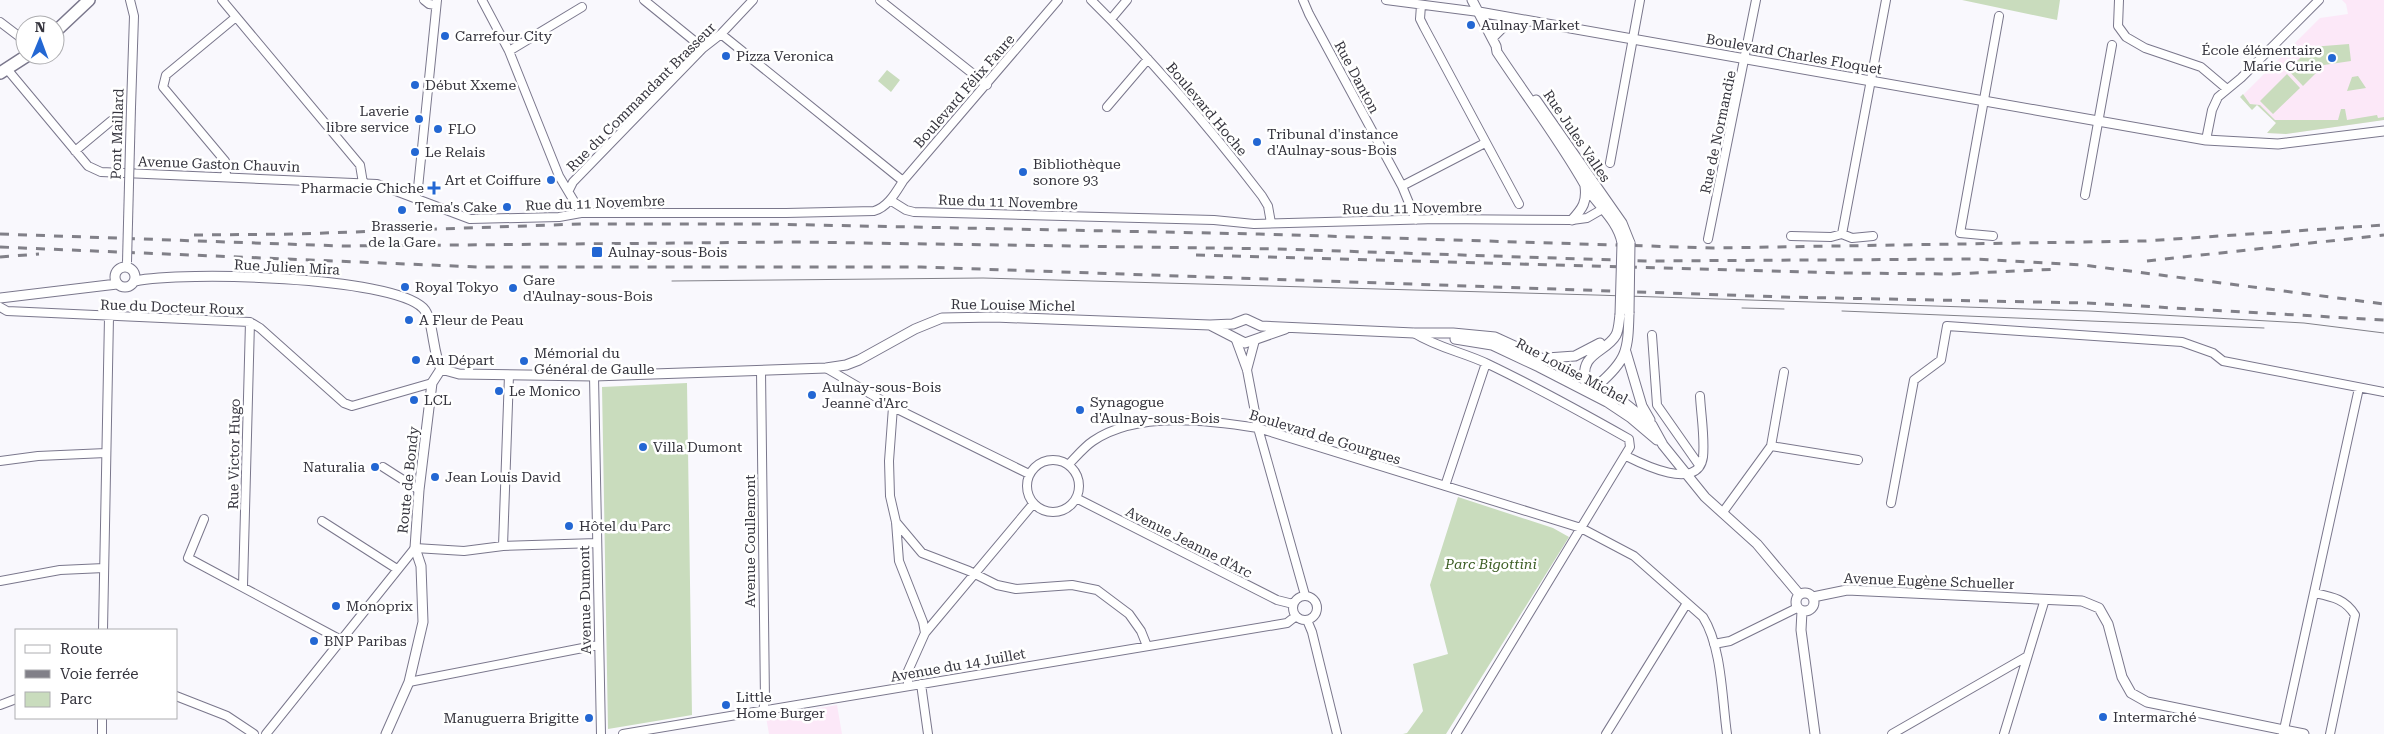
<svg xmlns="http://www.w3.org/2000/svg" width="2384" height="734" font-family="'Roboto Serif',serif">
<style>
.education{fill:#fce8f8}
.green{fill:#c9dcbd}
.lines{fill:none;stroke-linecap:round;stroke-linejoin:round}
.minor-casing{stroke:#7a778c;stroke-width:10}
.tertiary-casing{stroke:#7a778c;stroke-width:11}
.primary-casing{stroke:#7a778c;stroke-width:14}
.minor{stroke:#fff;stroke-width:8}
.tertiary{stroke:#fff;stroke-width:9}
.primary{stroke:#fff;stroke-width:11}
.tram{stroke:#818088;stroke-width:1}
.rail{stroke:#818088;stroke-width:3;stroke-dasharray:9 9;stroke-linecap:butt}
.minor-bridge-casing{stroke:#7a778c;stroke-width:10;stroke-linecap:butt}
.tertiary-bridge-casing{stroke:#7a778c;stroke-width:11;stroke-linecap:butt}
.minor-bridge{stroke:#fff;stroke-width:8}
.tertiary-bridge{stroke:#fff;stroke-width:9}
.poi-dot{fill:#2367d3;stroke:#fff;stroke-width:2}
.labels{text-anchor:middle;stroke-width:5;stroke-linejoin:round;paint-order:stroke}
.poi-label{font-size:14px;fill:#35343d;stroke:#fff;text-anchor:start}
.street-label{font-size:14px;fill:#35343d;stroke:#fff}
.park-label{font-size:14px;font-style:italic;fill:#3b5d23;stroke:#fff}
</style>
<rect width="100%" height="100%" fill="#f9f8fd"/>
<!-- education -->
<path class="education" d="M 2342,0 L 2384,0 L 2384,120 L 2286,134 L 2267,133 L 2276,123 L 2258,105 L 2250,104 L 2242,96 L 2320,18 L 2348,14 L 2346,4 Z
M 837,705 L 842,734 L 769,734 L 766,717 Z"/>
<!-- green -->
<path class="green" d="M 1962,0 L 2060,0 L 2057,20 Z
M 2349,44 L 2351,61 L 2324,65 L 2303,86 L 2288,70 L 2311,47 Z
M 887,70 L 900,80 L 891,92 L 878,81 Z
M 2287,74 L 2300,88 L 2273,114 L 2260,101 Z
M 2358,76 L 2366,88 L 2347,91 L 2352,77 Z
M 2243,94 L 2250,104 L 2260,105 L 2275,120 L 2338,120 L 2341,109 L 2345,109 L 2347,120 L 2377,115 L 2378,118 L 2384,117 L 2384,120 L 2286,134 L 2267,133 L 2276,123 L 2257,105 L 2252,110 L 2240,97 Z
M 687,383 L 692,715 L 608,729 L 602,387 Z
M 1458,497 L 1553,528 L 1569,537 L 1446,734 L 1403,734 L 1407,733 L 1423,711 L 1413,664 L 1448,654 L 1430,585 Z"/>
<g class="lines">
<!-- minor casing -->
<g class="minor-casing">
<path id="minor" d="M 130,0 L 134,16 L 131,107
M 222,0 L 360,165 L 363,183
M 424,0 L 429,4 L 436,5
M 482,0 L 509,51 L 559,176 L 581,213
M 644,0 L 703,48
M 880,0 L 987,85
M 1091,0 C 1153,61 1209,127 1262,196 L 1268,206 L 1271,223
M 1303,0 L 1309,14 L 1402,186 L 1416,220
M 1386,0 L 1479,12
M 2119,0 L 2118,26 L 2126,37 L 2145,48 L 2201,67 L 2227,89
M 1421,5 L 1420,19 L 1424,27 L 1519,204
M 1111,19 L 1127,0
M 0,22 L 25,41
M 721,34 L 903,181
M 509,51 L 582,7
M 7,69 L 88,166 L 101,172 L 377,184 L 470,219 L 559,217 L 581,213 L 786,213 L 874,211 C 888,207 896,192 903,181 L 1058,0
M 1107,107 L 1148,59
M 2206,140 L 2212,110 L 2218,97 L 2241,78 L 2319,0
M 75,151 L 111,121
M 1610,163 L 1640,0
M 226,177 L 225,161 L 163,87 L 166,75 L 236,17
M 1402,186 L 1485,143
M 569,190 L 573,182 L 703,48 L 721,34 L 753,0
M 2085,195 L 2112,45
M 415,198 L 418,188 L 437,0
M 890,200 L 906,210 L 914,212 L 1214,220 L 1254,224 L 1437,219 L 1572,220 L 1587,218 L 1606,207
M 1842,234 L 1886,0
M 1791,236 L 1831,237 L 1842,234 L 1852,238 L 1873,236
M 1993,236 L 1960,233 L 1999,16
M 1708,239 L 1756,0
M 0,307 L 7,311 L 250,322 L 260,328 L 344,403 L 352,406 L 432,383
M 1414,333 C 1438,348 1463,352 1488,364 C 1536,387 1583,413 1629,439 L 1630,447 L 1456,734
M 1652,335 L 1657,405 L 1699,465
M 1236,340 L 1247,370 L 1258,428 L 1305,595
M 826,368 L 893,407 L 1029,474
M 1247,370 L 1255,340
M 761,371 L 765,700 L 763,711
M 594,376 L 601,734
M 893,407 L 889,461 L 890,496 L 896,522 L 899,561 L 923,622 L 925,633
M 1771,446 L 1858,460
M 1626,456 C 1642,464 1698,492 1703,457 C 1705,438 1701,415 1700,396
M1027 486a26 26 0 1 1 52 0a26 26 0 1 1-52 0Z
M 0,461 L 38,456 L 106,453
M 1068,465 C 1076,457 1084,447 1093,441 C 1137,411 1208,420 1258,428 L 1581,528 L 1634,556 L 1703,617 C 1722,647 1722,699 1727,734
M 383,467 L 419,490
M 1445,486 L 1486,363
M 1076,498 L 1277,600 L 1293,604
M 1891,503 L 1914,380 L 1941,360 L 1947,326 L 2182,342 L 2213,353 L 2223,361 L 2384,392
M 1723,512 L 1771,446 L 1784,372
M 204,519 L 188,558 L 341,640
M 322,521 L 397,569
M 896,522 L 922,553 L 969,571 L 997,585 L 1016,589 L 1072,585 L 1097,590 L 1129,614 L 1141,631 L 1147,646
M 503,546 L 509,375
M 0,581 L 60,570 L 104,568
M 243,586 L 250,322
M 2314,593 C 2333,597 2345,599 2355,615 L 2330,734
M1293 608a12 12 0 1 1 24 0a12 12 0 1 1-24 0Z
M 1307,620 L 1312,632 L 1337,734
M 103,630 L 109,317
M 1714,644 L 1730,641 L 1797,608
M 409,682 L 598,645
M 921,684 L 928,734
M 908,686 L 908,671 L 925,633 L 1033,504
M 176,696 L 227,716 L 254,734
M 0,705 L 16,699
M 102,734 L 102,718
M 266,734 L 415,548 L 464,551 L 503,546 L 597,543
M 623,734 L 1287,623 L 1296,616
M 1606,734 L 1687,603
M 1892,734 L 2026,657
M 2004,734 L 2045,599
M 2283,734 L 2359,388"/>
</g>
<!-- tertiary casing -->
<g class="tertiary-casing">
<path id="tertiary" d="M 1472,0 L 1496,46 L 1497,52 C 1526,96 1559,139 1585,185 C 1596,204 1618,220 1622,243
M 1479,12 L 2206,140 L 2278,144 L 2384,131
M 1492,38 L 1507,23 L 1515,19
M 1536,100 L 1622,223 L 1630,243
M 1572,220 C 1583,208 1587,202 1585,186
M115 277a10 10 0 1 1 20 0a10 10 0 1 1-20 0Z
M 135,281 C 182,271 391,276 423,308 C 434,319 432,352 441,369
M 0,298 L 117,284
M 1210,325 L 1245,343 L 1285,329
M 1455,339 L 1492,345 L 1539,367 L 1607,402 L 1631,418 L 1657,440
M 1626,352 L 1642,406 L 1650,420
M 1547,358 L 1575,356 L 1600,343
M 441,369 L 459,374 L 594,376 L 826,368 L 846,365 L 859,360 L 915,329 L 942,318 L 994,317 L 1210,325 L 1233,324 L 1246,319 L 1261,326 L 1414,333 L 1453,333 L 1495,337 L 1567,370 L 1621,400 L 1652,425 L 1663,445 L 1705,497 L 1757,544 L 1799,594
M 1586,383 C 1578,353 1606,353 1616,335 C 1619,329 1619,321 1620,315
M 1593,385 L 1598,385 C 1627,360 1628,351 1629,313
M1796 602a9 9 0 1 1 18 0a9 9 0 1 1-18 0Z
M 1813,597 L 1847,590 L 2082,601 L 2099,608 L 2108,624 L 2122,677 L 2131,693 L 2147,702 L 2304,734
M 1802,611 L 1801,630 L 1815,734
M 386,734 L 409,682 L 423,622 L 421,566 L 415,548 L 419,490 L 432,383 L 441,369"/>
</g>
<!-- primary casing -->
<g class="primary-casing">
<path id="primary" d="M 55,32 L 89,0
M 0,73 L 28,55"/>
</g>
<!-- minor -->
<use href="#minor" class="minor"/>
<!-- tertiary -->
<use href="#tertiary" class="tertiary"/>
<!-- primary -->
<use href="#primary" class="primary"/>
<!-- tram -->
<path class="tram" d="M 672,281 L 983,278 L 1595,295 L 2089,311 L 2304,323 L 2384,333
M 1742,308 L 1784,309
M 1842,311 L 2264,328"/>
<!-- rail -->
<path class="rail" d="M 0,234 L 342,246 L 795,242 L 1278,249 L 1645,261 L 1975,259 L 2083,265 L 2384,304
M 194,235 L 297,234 L 580,224 L 763,224 L 1259,234 L 1713,248 L 2145,241 L 2384,225
M 0,247 L 479,267 L 921,267 L 1783,297 L 2087,303 L 2384,320
M 1196,255 L 1843,273 L 1951,274 L 2059,269
M 0,257 L 39,254
M 2147,261 L 2384,235"/>
<!-- minor-bridge casing -->
<g class="minor-bridge-casing">
<path id="minor-bridge" d="M 127,262 L 131,107"/>
</g>
<!-- tertiary-bridge casing -->
<g class="tertiary-bridge-casing">
<path id="tertiary-bridge" d="M 1629,313 L 1630,243
M 1620,315 L 1622,243"/>
</g>
<!-- minor-bridge -->
<use href="#minor-bridge" class="minor-bridge"/>
<!-- tertiary-bridge -->
<use href="#tertiary-bridge" class="tertiary-bridge"/>
</g>
<!-- markers -->
<g class="poi-dot">
<circle cx="1471" cy="25" r="5"/>
<circle cx="445" cy="36" r="5"/>
<circle cx="726" cy="56" r="5"/>
<circle cx="2332" cy="58" r="5"/>
<circle cx="415" cy="85" r="5"/>
<circle cx="419" cy="119" r="5"/>
<circle cx="438" cy="129" r="5"/>
<circle cx="1257" cy="142" r="5"/>
<circle cx="415" cy="152" r="5"/>
<circle cx="1023" cy="172" r="5"/>
<circle cx="551" cy="180" r="5"/>
<path d="M431.5 180.5h5v5h5v5h-5v5h-5v-5h-5v-5h5z"/>
<circle cx="507" cy="207" r="5"/>
<circle cx="402" cy="210" r="5"/>
<rect x="591" y="246" width="12" height="12" rx="2.5"/>
<circle cx="405" cy="287" r="5"/>
<circle cx="513" cy="288" r="5"/>
<circle cx="409" cy="320" r="5"/>
<circle cx="416" cy="360" r="5"/>
<circle cx="524" cy="361" r="5"/>
<circle cx="499" cy="391" r="5"/>
<circle cx="812" cy="395" r="5"/>
<circle cx="414" cy="400" r="5"/>
<circle cx="1080" cy="410" r="5"/>
<circle cx="643" cy="447" r="5"/>
<circle cx="375" cy="467" r="5"/>
<circle cx="435" cy="477" r="5"/>
<circle cx="569" cy="526" r="5"/>
<circle cx="336" cy="606" r="5"/>
<circle cx="314" cy="641" r="5"/>
<circle cx="726" cy="705" r="5"/>
<circle cx="2103" cy="717" r="5"/>
<circle cx="589" cy="718" r="5"/>
</g>
<g class="labels">
<!-- poi labels -->
<g class="poi-label">
<text x="1481" y="30">Aulnay Market</text>
<text x="455" y="41">Carrefour City</text>
<text x="2322" y="55" text-anchor="end">École élémentaire<tspan x="2322" dy="16">Marie Curie</tspan></text>
<text x="736" y="61">Pizza Veronica</text>
<text x="425" y="90">Début Xxeme</text>
<text x="409" y="116" text-anchor="end">Laverie<tspan x="409" dy="16">libre service</tspan></text>
<text x="448" y="134">FLO</text>
<text x="1267" y="139">Tribunal d'instance<tspan x="1267" dy="16">d'Aulnay-sous-Bois</tspan></text>
<text x="425" y="157">Le Relais</text>
<text x="1033" y="169">Bibliothèque<tspan x="1033" dy="16">sonore 93</tspan></text>
<text x="541" y="185" text-anchor="end">Art et Coiffure</text>
<text x="424" y="193" text-anchor="end">Pharmacie Chiche</text>
<text x="497" y="212" text-anchor="end">Tema's Cake</text>
<text x="402" y="231" text-anchor="middle">Brasserie<tspan x="402" dy="16">de la Gare</tspan></text>
<text x="608" y="257">Aulnay-sous-Bois</text>
<text x="523" y="285">Gare<tspan x="523" dy="16">d'Aulnay-sous-Bois</tspan></text>
<text x="415" y="292">Royal Tokyo</text>
<text x="419" y="325">A Fleur de Peau</text>
<text x="534" y="358">Mémorial du<tspan x="534" dy="16">Général de Gaulle</tspan></text>
<text x="426" y="365">Au Départ</text>
<text x="822" y="392">Aulnay-sous-Bois<tspan x="822" dy="16">Jeanne d'Arc</tspan></text>
<text x="509" y="396">Le Monico</text>
<text x="424" y="405">LCL</text>
<text x="1090" y="407">Synagogue<tspan x="1090" dy="16">d'Aulnay-sous-Bois</tspan></text>
<text x="653" y="452">Villa Dumont</text>
<text x="365" y="472" text-anchor="end">Naturalia</text>
<text x="445" y="482">Jean Louis David</text>
<text x="579" y="531">Hôtel du Parc</text>
<text x="346" y="611">Monoprix</text>
<text x="324" y="646">BNP Paribas</text>
<text x="736" y="702">Little<tspan x="736" dy="16">Home Burger</tspan></text>
<text x="2113" y="722">Intermarché</text>
<text x="579" y="723" text-anchor="end">Manuguerra Brigitte</text>
</g>
<!-- street labels -->
<g class="street-label">
<text transform="translate(1794 54) rotate(10)" y="5">Boulevard Charles Floquet</text>
<text transform="translate(1357 77) rotate(62)" y="5">Rue Danton</text>
<text transform="translate(964 91) rotate(-49)" y="5">Boulevard Félix Faure</text>
<text transform="translate(641 97) rotate(-45)" y="5">Rue du Commandant Brasseur</text>
<text transform="translate(1207 109) rotate(50)" y="5">Boulevard Hoche</text>
<text transform="translate(1718 132) rotate(-78)" y="5">Rue de Normandie</text>
<text transform="translate(117 134) rotate(-88)" y="5">Pont Maillard</text>
<text transform="translate(1577 136) rotate(56)" y="5">Rue Jules Valles</text>
<text transform="translate(219 164) rotate(2)" y="5">Avenue Gaston Chauvin</text>
<text transform="translate(1008 202) rotate(2)" y="5">Rue du 11 Novembre</text>
<text transform="translate(595 203) rotate(-2)" y="5">Rue du 11 Novembre</text>
<text transform="translate(1412 208) rotate(-1)" y="5">Rue du 11 Novembre</text>
<text transform="translate(287 267) rotate(3)" y="5">Rue Julien Mira</text>
<text transform="translate(1013 305) rotate(1)" y="5">Rue Louise Michel</text>
<text transform="translate(172 307) rotate(2)" y="5">Rue du Docteur Roux</text>
<text transform="translate(1572 371) rotate(28)" y="5">Rue Louise Michel</text>
<text transform="translate(1325 437) rotate(17)" y="5">Boulevard de Gourgues</text>
<text transform="translate(234 454) rotate(-89)" y="5">Rue Victor Hugo</text>
<text transform="translate(408 480) rotate(-84)" y="5">Route de Bondy</text>
<text transform="translate(750 541) rotate(-90)" y="5">Avenue Coullemont</text>
<text transform="translate(1189 542) rotate(27)" y="5">Avenue Jeanne d'Arc</text>
<text transform="translate(1929 581) rotate(2)" y="5">Avenue Eugène Schueller</text>
<text transform="translate(585 600) rotate(-91)" y="5">Avenue Dumont</text>
<text transform="translate(958 665) rotate(-10)" y="5">Avenue du 14 Juillet</text>
</g>
<!-- park labels -->
<g class="park-label">
<text x="1491" y="569">Parc Bigottini</text>
</g>
</g>
<!-- legend -->
<rect x="15" y="629" width="162" height="90" fill="#ffffff" stroke="#aeaeb1"/>
<rect x="25" y="645" width="25" height="8" fill="#ffffff" stroke="#aeaeb1"/>
<text x="60" y="654" font-size="15" fill="#35343d">Route</text>
<rect x="25" y="670" width="25" height="8" fill="#818088" stroke="#aeaeb1"/>
<text x="60" y="679" font-size="15" fill="#35343d">Voie ferrée</text>
<rect x="25" y="692" width="25" height="15" fill="#c9dcbd" stroke="#aeaeb1"/>
<text x="60" y="704" font-size="15" fill="#35343d">Parc</text>
<!-- north arrow -->
<g transform="translate(40 40) rotate(1)"><circle r="24" fill="#ffffff" stroke="#aeaeb1"/>
<path d="M0-4L9 19L0 12L-9 19Z" fill="#2367d3"/>
<text y="-8" font-size="14" font-weight="bold" text-anchor="middle" fill="#35343d">N</text>
</g>
</svg>
